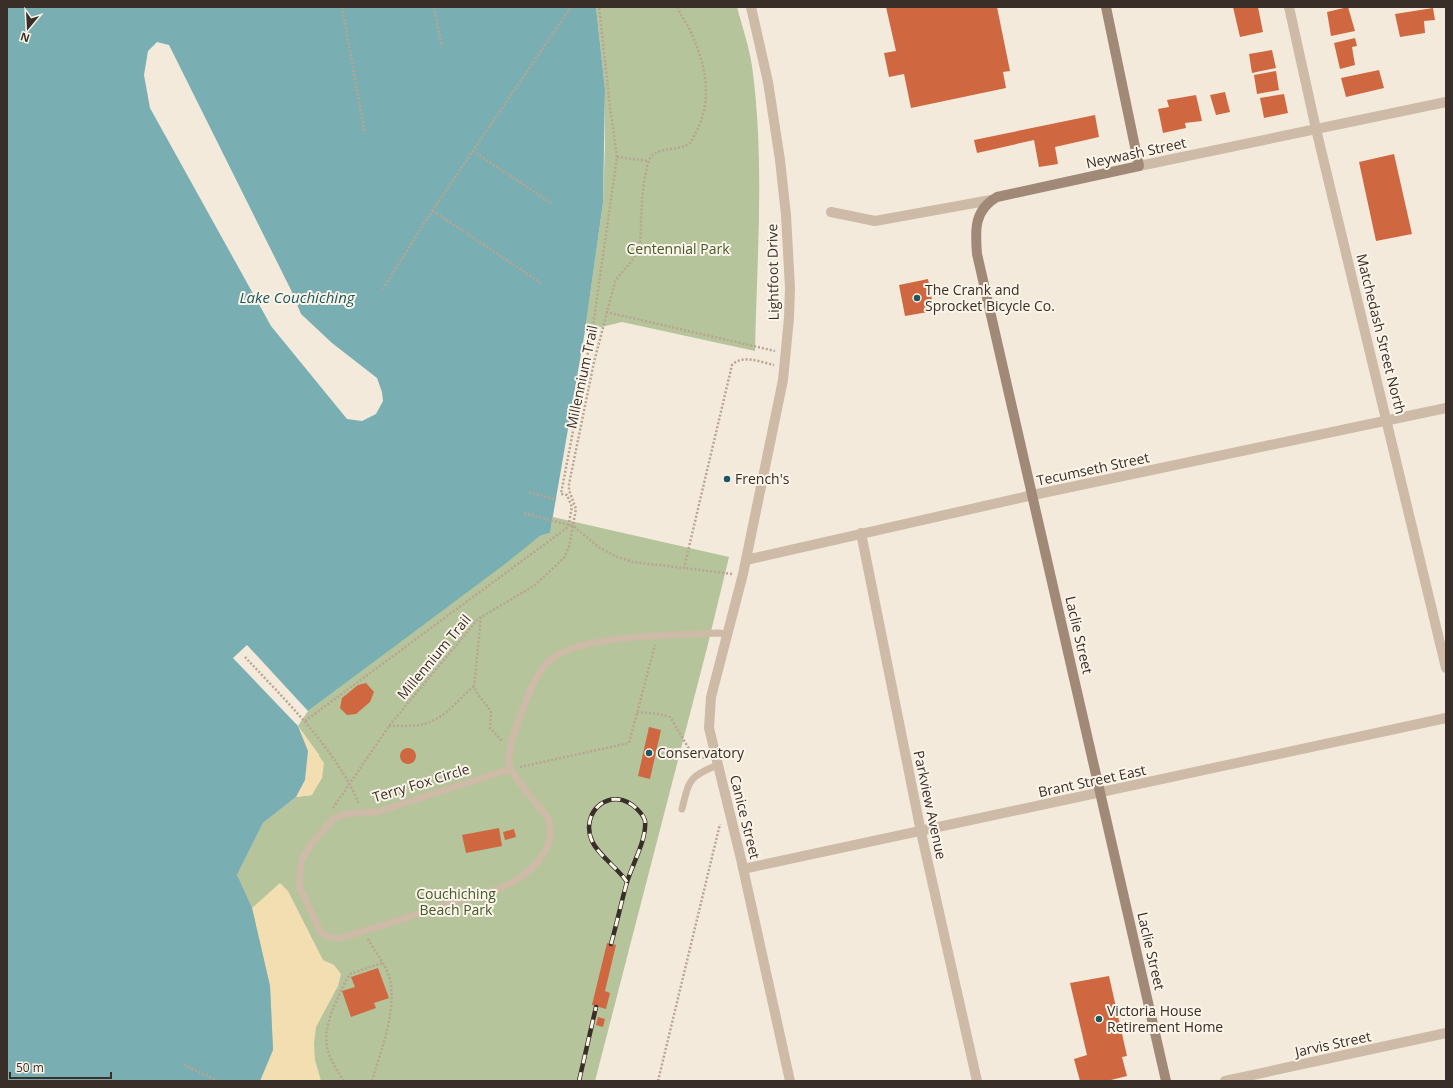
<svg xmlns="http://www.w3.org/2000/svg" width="1453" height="1088" font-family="'Open Sans',sans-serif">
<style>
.green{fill:#b5c49b}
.sand{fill:#f2deb1}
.water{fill:#79afb3}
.pier{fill:#f4eadc}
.building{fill:#cf6840}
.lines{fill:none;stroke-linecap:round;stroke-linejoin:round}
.path{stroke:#b9a491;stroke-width:2.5;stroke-dasharray:2 2;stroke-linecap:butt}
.lane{stroke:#cdbaa7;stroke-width:7}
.street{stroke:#cdbaa7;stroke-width:10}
.secondary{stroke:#a18978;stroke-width:10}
.rail-casing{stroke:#392e28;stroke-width:4.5}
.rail{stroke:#fbf4e9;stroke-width:3;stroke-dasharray:9;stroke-linecap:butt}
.poi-dot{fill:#1a575e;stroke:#fbf4e9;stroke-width:1.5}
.labels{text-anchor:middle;stroke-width:4;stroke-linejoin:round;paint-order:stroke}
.street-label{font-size:14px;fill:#392e28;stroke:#fbf4e9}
.park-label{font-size:14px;fill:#46592a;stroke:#fbf4e9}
.poi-label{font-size:14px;fill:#392e28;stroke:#fbf4e9;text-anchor:start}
.water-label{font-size:15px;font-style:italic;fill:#1a575e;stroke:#fbf4e9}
</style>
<rect width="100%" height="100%" fill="#f4eadc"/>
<!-- green -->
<path class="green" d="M 596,7 L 737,7 C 742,26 749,46 752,66 C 765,161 757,255 755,351 L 622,322 L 585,331 L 603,203 L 605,144 L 605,89 Z
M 553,517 L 729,557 L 707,648 L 595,1081 L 260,1081 L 273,1050 L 237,875 L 263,823 L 296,797 L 312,795 L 319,755 L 298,726 L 308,711 L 540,536 L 550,533 Z"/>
<!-- sand -->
<path class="sand" d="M 298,726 L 324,763 L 322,778 L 312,795 L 296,797 L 305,780 L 308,751 Z
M 280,883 L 288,891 L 323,960 L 334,965 L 341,974 L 338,986 L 316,1027 L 314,1044 L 315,1060 L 321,1081 L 260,1081 L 273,1050 L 270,986 L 252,908 Z"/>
<!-- water -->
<path class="water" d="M 7,7 L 596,7 L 605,89 L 603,203 L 585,331 L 550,533 L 540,536 L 505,564 L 308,711 L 298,726 L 308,751 L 305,780 L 296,797 L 263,823 L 237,875 L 252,908 L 270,986 L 273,1050 L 260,1081 L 7,1081 Z"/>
<!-- pier -->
<path class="pier" d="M 157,42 L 169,45 L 174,55 L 291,290 L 301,314 L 332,343 L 377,378 L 382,392 L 383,401 L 376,414 L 362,421 L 347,419 L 271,326 L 150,108 L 144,75 L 148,51 Z
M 247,645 L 308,711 L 298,726 L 233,658 Z"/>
<!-- building -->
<path class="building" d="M 886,7 L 997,7 L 1010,71 L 1003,72 L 1006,88 L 911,108 L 904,74 L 889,77 L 884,53 L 896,51 Z
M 1233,7 L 1258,7 L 1263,32 L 1240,37 Z
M 1348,7 L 1355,31 L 1331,36 L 1327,12 Z
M 1433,8 L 1435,20 L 1424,21 L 1425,33 L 1400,37 L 1395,14 Z
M 1355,38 L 1357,46 L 1352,47 L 1355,65 L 1340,69 L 1334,43 Z
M 1272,50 L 1276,68 L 1252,73 L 1249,54 Z
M 1379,70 L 1384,88 L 1346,97 L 1341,78 Z
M 1276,71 L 1279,90 L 1257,94 L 1254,75 Z
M 1225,92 L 1230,112 L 1216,115 L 1210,95 Z
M 1284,94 L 1288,113 L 1264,118 L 1260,98 Z
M 1196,95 L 1202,121 L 1185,123 L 1186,128 L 1163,133 L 1158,109 L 1169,107 L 1167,100 Z
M 1095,115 L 1099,137 L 1055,147 L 1058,164 L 1039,167 L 1034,140 L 977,153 L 974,140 Z
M 1394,154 L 1412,234 L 1376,241 L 1359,162 Z
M 928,279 L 934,311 L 905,316 L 899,285 Z
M 366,683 L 374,692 L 370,702 L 356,714 L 347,715 L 340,708 L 342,698 L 358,685 Z
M 649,727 L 661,730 L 650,779 L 638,776 Z
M400 756a8 8 0 1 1 16 0a8 8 0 1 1-16 0Z
M 499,828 L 502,846 L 466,853 L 462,835 Z
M 514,829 L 516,837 L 505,840 L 503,832 Z
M 607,943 L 616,945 L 605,991 L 610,993 L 606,1009 L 592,1005 Z
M 378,968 L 389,998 L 374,1003 L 376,1008 L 351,1017 L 342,991 L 355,987 L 351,977 Z
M 1109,976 L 1127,1056 L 1122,1057 L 1127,1076 L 1107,1081 L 1080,1081 L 1074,1059 L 1087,1055 L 1070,983 Z
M 598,1017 L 605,1019 L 603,1027 L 596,1025 Z"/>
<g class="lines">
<!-- path -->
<path class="path" d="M 342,7 L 365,134
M 434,7 L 442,47
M 473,151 L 551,203
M 617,157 L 648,161
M 433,211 L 541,283
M 383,289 L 432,211 L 571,7
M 606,312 L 775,351
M 529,492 L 556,500
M 524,513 L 573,526 L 600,548 L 615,556 L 633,562 L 684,568
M 732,574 L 684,568 L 732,365 C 743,354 760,362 774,365
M 481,617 L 474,686 L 476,692 L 491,711 L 490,728 L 502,741
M 245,657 C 285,700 336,749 359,804
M 637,712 L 659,714 L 670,717 L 692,754 L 696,757 L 706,758
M 305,721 L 568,527 L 572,507 L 567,495 L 561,494 L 593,326 L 617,157 L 610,107 L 599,7
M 389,726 C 403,726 417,727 430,722 C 446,716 461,697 474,686
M 520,767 L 629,743 L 655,645
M 333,808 L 389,726 L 478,619 L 535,585 L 564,558 L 569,547 L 576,509 L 569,490 L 569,484 L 594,362 L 615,282 C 622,270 635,261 639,247 C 641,239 641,229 641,220 C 642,201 643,181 648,163 C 653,144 678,153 690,143 C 692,141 694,136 696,132 C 714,98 705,62 689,28 C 685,21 680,15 678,7
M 368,939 C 374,951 385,963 389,976 C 398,1010 381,1049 372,1081
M 184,1065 L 218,1081
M 344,1081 C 323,1051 321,1036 336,1002 C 340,993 344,983 350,974 L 382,963
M 658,1081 L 720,824"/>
<!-- lane -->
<path class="lane" d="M 510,769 L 377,812 L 345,814 L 333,819 L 310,845 L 301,862 L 299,886 L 320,931 L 326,936 L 340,938 C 380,927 419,913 459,901 C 480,894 506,889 524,875 C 542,861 556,841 548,818 C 541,809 511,775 510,767 C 506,748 516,729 522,711 C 528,695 535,676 547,663 C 575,633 677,636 718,633 L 728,634
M 682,809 C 689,780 689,776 718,765"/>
<!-- street -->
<path class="street" d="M 751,7 L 768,82 L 780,160 L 786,215 L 790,288 L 789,318 L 783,380 L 743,574 L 711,697 L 709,728 L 741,859 L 790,1081
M 1289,7 L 1316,129 L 1446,668
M 1139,166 L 1446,102
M 831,212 L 875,221 L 991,200
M 861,533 L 921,832 L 977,1081
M 746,560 L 1033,495 L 1446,408
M 743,869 L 1446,718
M 1225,1081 L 1446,1033"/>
<!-- secondary -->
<path class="secondary" d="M 1106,7 L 1139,166 L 997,197 C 974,210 975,230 977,254 L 1166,1081"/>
<!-- rail casing -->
<g class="rail-casing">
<path id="rail" d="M 611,944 C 617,923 621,903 627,882 C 632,865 647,839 645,821 C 644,816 641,813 637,809 C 612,784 579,811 592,841 C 598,855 618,868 627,882
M 579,1081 L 596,1007"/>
</g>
<!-- rail -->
<use href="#rail" class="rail"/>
</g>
<!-- markers -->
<g class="poi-dot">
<circle cx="917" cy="298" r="4"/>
<circle cx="727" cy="479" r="4"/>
<circle cx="649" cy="753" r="4"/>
<circle cx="1099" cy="1019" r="4"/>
</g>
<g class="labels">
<!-- street labels -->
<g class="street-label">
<text transform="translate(1136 153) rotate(-12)" y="5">Neywash Street</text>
<text transform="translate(773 272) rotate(-91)" y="5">Lightfoot Drive</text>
<text transform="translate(1381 334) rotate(76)" y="5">Matchedash Street North</text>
<text transform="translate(582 377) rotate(-78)" y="5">Millennium Trail</text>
<text transform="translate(1093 469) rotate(-12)" y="5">Tecumseth Street</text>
<text transform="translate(1079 635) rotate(77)" y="5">Laclie Street</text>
<text transform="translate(434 657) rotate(-50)" y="5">Millennium Trail</text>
<text transform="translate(1092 781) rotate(-12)" y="5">Brant Street East</text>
<text transform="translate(421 783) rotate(-17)" y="5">Terry Fox Circle</text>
<text transform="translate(930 805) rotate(78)" y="5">Parkview Avenue</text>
<text transform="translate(745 817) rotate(76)" y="5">Canice Street</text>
<text transform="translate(1151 951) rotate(77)" y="5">Laclie Street</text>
<text transform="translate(1333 1044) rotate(-12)" y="5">Jarvis Street</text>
</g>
<!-- park labels -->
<g class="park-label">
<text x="678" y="254">Centennial Park</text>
<text x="456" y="899">Couchiching<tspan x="456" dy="16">Beach Park</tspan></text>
</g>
<!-- poi labels -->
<g class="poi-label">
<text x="925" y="295">The Crank and<tspan x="925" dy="16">Sprocket Bicycle Co.</tspan></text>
<text x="735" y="484">French's</text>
<text x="657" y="758">Conservatory</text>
<text x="1107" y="1016">Victoria House<tspan x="1107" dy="16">Retirement Home</tspan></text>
</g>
<!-- water labels -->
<g class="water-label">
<text x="297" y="303">Lake Couchiching</text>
</g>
</g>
<!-- border -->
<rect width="1453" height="1088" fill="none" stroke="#392e28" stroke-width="16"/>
<!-- north arrow -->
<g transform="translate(28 28) rotate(198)" stroke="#fbf4e9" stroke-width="3" paint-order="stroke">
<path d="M0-3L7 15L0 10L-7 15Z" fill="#392e28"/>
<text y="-6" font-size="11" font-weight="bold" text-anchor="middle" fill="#392e28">N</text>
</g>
<!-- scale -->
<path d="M10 1072v6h101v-6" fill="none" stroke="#392e28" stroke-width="2"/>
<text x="16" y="1072" font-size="12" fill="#392e28" stroke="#fbf4e9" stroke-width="3" paint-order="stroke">50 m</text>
</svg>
